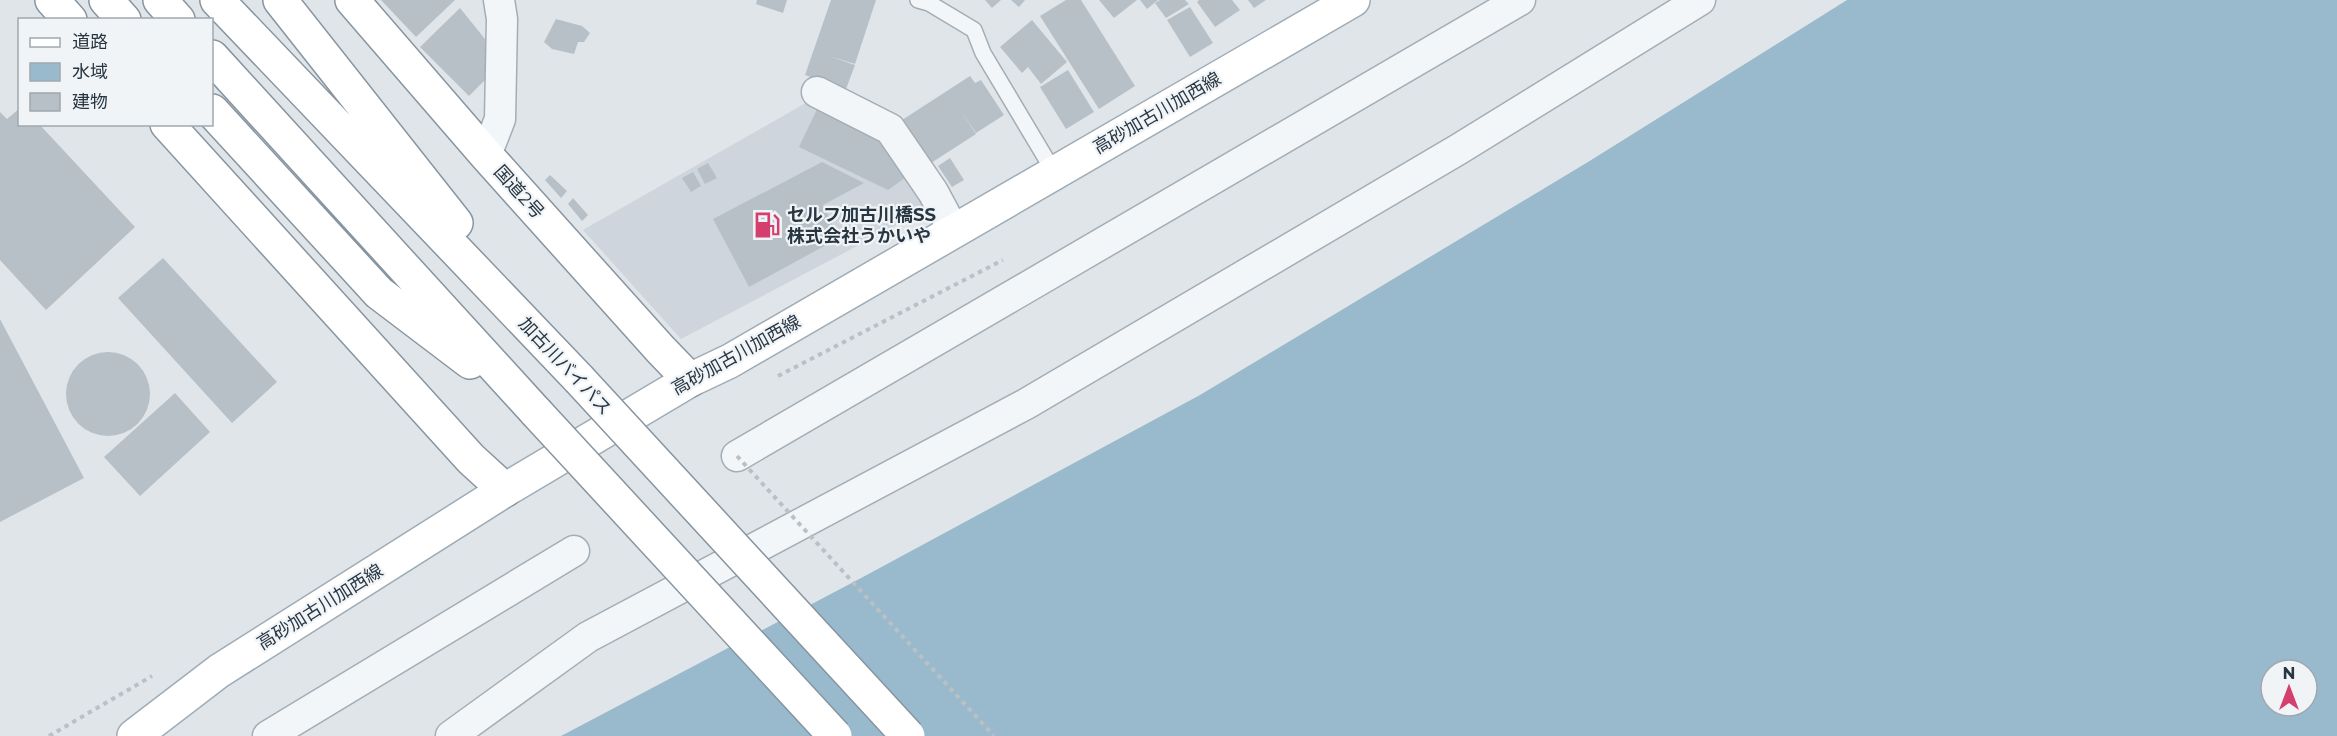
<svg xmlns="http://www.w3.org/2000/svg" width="2337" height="736" font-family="Montserrat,'Noto Sans JP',sans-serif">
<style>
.built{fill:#ced5dc}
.water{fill:#99bacc;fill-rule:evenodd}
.building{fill:#b7c0c7}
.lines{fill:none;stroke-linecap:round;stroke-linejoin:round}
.service-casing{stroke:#a5adb4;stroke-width:18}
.minor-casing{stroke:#a5adb4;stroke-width:33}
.primary-casing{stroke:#9facb6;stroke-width:36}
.trunk-casing{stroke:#8795a1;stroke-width:36}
.motorway-casing{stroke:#8795a1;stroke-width:36}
.path{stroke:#bac0c5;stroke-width:4;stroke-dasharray:4.5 4.5;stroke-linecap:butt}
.service{stroke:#f3f6f8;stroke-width:15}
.minor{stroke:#f3f6f8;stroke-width:30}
.primary{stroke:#fff;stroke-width:33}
.trunk{stroke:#fff;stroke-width:33}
.motorway{stroke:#fff;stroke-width:33}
.motorway-bridge-casing{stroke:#8795a1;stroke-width:36;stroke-linecap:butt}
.path-bridge{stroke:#bac0c5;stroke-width:4;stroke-dasharray:4.5 4.5;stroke-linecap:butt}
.motorway-bridge{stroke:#fff;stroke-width:33}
.labels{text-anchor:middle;stroke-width:4.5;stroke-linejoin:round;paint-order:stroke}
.street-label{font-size:18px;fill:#283642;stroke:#f0f4f7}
.poi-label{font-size:18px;font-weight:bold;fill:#283642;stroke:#f0f4f7;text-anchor:start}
</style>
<rect width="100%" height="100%" fill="#e0e5ea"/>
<!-- built -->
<path class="built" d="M 811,100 L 884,132 L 931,207 L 681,339 L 583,230 Z"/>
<!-- water -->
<path class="water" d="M 1847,0 L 2337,0 L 2337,736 L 561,736 L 863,577 L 1200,395 L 1588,162 ZM 2271,670 L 2307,670 L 2307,706 L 2271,706 Z"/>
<!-- building -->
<path class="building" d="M 381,0 L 455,0 L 416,37 Z
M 757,0 L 787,0 L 783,13 L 756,4 Z
M 831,0 L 876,0 L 855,64 L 829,56 L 855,65 L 846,89 L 805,75 Z
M 985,0 L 1001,0 L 992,8 Z
M 1011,0 L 1025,0 L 1019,7 Z
M 1066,0 L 1081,0 L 1135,86 L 1099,109 L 1040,16 Z
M 1099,0 L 1137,0 L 1114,18 Z
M 1140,0 L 1158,0 L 1147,9 Z
M 1160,0 L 1185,0 L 1189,4 L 1166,18 L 1155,3 Z
M 1199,0 L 1232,0 L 1240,10 L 1215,27 L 1197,2 Z
M 1248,0 L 1266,0 L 1254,8 Z
M 1190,7 L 1213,43 L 1190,57 L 1167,20 Z
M 460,8 L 485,39 L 485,80 L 469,96 L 420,47 Z
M 556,19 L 582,26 L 590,33 L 584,42 L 578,42 L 574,54 L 552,49 L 544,42 Z
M 1032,20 L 1067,62 L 1041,84 L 1028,67 L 1022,73 L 1000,47 Z
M 1068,70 L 1094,112 L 1066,129 L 1040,87 Z
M 970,76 L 975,83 L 981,80 L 1004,115 L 976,133 L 961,111 L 976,134 L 928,165 L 899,122 Z
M 819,105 L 883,136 L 909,175 L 888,190 L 799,147 Z
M 20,108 L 20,124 L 39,124 L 135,227 L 46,310 L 0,260 L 0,112 L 7,119 Z
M 950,158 L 964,180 L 952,187 L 938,166 Z
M 822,162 L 864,183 L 823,205 L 839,238 L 749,287 L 713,219 Z
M 708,163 L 717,178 L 705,184 L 697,169 Z
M 693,172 L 701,186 L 691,192 L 682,178 Z
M 550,175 L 567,191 L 561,198 L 545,180 Z
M 573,198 L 588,215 L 582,221 L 568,204 Z
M 163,258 L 277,382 L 232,423 L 118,298 Z
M 0,319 L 84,478 L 0,522 Z
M66 394a42 42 0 1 1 84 0a42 42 0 1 1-84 0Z
M 175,393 L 210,432 L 140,496 L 104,457 Z"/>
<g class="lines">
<!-- service casing -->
<g class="service-casing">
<path id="service" d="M 918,0 L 929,3 L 974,30 L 983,53 L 1054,172"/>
</g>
<!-- minor casing -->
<g class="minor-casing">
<path id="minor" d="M 817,92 L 890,129 L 933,192 L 954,231
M 486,155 L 500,119 L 502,19 L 499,0
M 737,456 L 1520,0
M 268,736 L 574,551
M 451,736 L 588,637 L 1026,404 L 1459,149 L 1700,0"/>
</g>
<!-- primary casing -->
<g class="primary-casing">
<path id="primary" d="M 134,736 L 219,671 L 505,490 L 690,380 L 730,361 L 1353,0"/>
</g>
<!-- trunk casing -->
<g class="trunk-casing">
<path id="trunk" d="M 52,0 L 70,20
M 352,0 L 486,155 L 661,350 L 690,380
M 167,124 L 471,459 L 505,490"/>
</g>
<!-- motorway casing -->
<g class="motorway-casing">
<path id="motorway" d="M 106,0 L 124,20
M 160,0 L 178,20
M 217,0 L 579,379
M 280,0 L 456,223
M 212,57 L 536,412
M 212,111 L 379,293 L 470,362"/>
</g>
<!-- path -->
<path class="path" d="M 778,376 L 1003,260
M 49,736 L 152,676"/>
<!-- service -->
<use href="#service" class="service"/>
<!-- minor -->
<use href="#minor" class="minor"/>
<!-- primary -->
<use href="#primary" class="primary"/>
<!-- trunk -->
<use href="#trunk" class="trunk"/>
<!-- motorway -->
<use href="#motorway" class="motorway"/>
<!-- motorway-bridge casing -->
<g class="motorway-bridge-casing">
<path id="motorway-bridge" d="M 579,379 L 908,736
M 536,412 L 835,736"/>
</g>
<!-- path-bridge -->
<path class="path-bridge" d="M 737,456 L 994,736"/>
<!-- motorway-bridge -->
<use href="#motorway-bridge" class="motorway-bridge"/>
</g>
<!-- icons -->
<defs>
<g id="fuel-bare" transform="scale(2.07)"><path d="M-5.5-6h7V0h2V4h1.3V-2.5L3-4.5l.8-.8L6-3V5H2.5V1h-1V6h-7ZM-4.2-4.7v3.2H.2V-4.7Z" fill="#d53f6d" stroke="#f0f4f7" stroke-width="2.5" paint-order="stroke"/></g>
</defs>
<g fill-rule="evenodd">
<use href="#fuel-bare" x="767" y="225"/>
</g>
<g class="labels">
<!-- street labels -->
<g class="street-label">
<text transform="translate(1157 113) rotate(-30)" y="6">高砂加古川加西線</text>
<text transform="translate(519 192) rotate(48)" y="6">国道2号</text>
<text transform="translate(736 355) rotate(-29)" y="6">高砂加古川加西線</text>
<text transform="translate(565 366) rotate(47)" y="6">加古川バイパス</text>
<text transform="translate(320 607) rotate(-32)" y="6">高砂加古川加西線</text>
</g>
<!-- poi labels -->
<g class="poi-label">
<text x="787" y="221">セルフ加古川橋SS<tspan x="787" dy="21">株式会社うかいや</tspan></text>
</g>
</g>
<!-- legend -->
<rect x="18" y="18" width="195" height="108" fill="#f0f4f7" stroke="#a0a8af" stroke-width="1.5"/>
<rect x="30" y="38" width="30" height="9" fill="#ffffff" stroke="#a0a8af" stroke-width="1.5"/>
<text x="72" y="48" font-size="18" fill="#283642">道路</text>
<rect x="30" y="63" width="30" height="18" fill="#99bacc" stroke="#a0a8af" stroke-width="1.5"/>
<text x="72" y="78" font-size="18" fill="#283642">水域</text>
<rect x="30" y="93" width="30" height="18" fill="#b7c0c7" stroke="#a0a8af" stroke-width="1.5"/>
<text x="72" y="108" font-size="18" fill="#283642">建物</text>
<!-- north arrow -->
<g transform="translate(2289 688)"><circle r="28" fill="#f0f4f7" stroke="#a0a8af" stroke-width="1.5"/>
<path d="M0-4.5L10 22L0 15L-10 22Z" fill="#d53f6d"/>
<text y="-9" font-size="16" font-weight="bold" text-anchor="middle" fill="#283642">N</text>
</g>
</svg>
